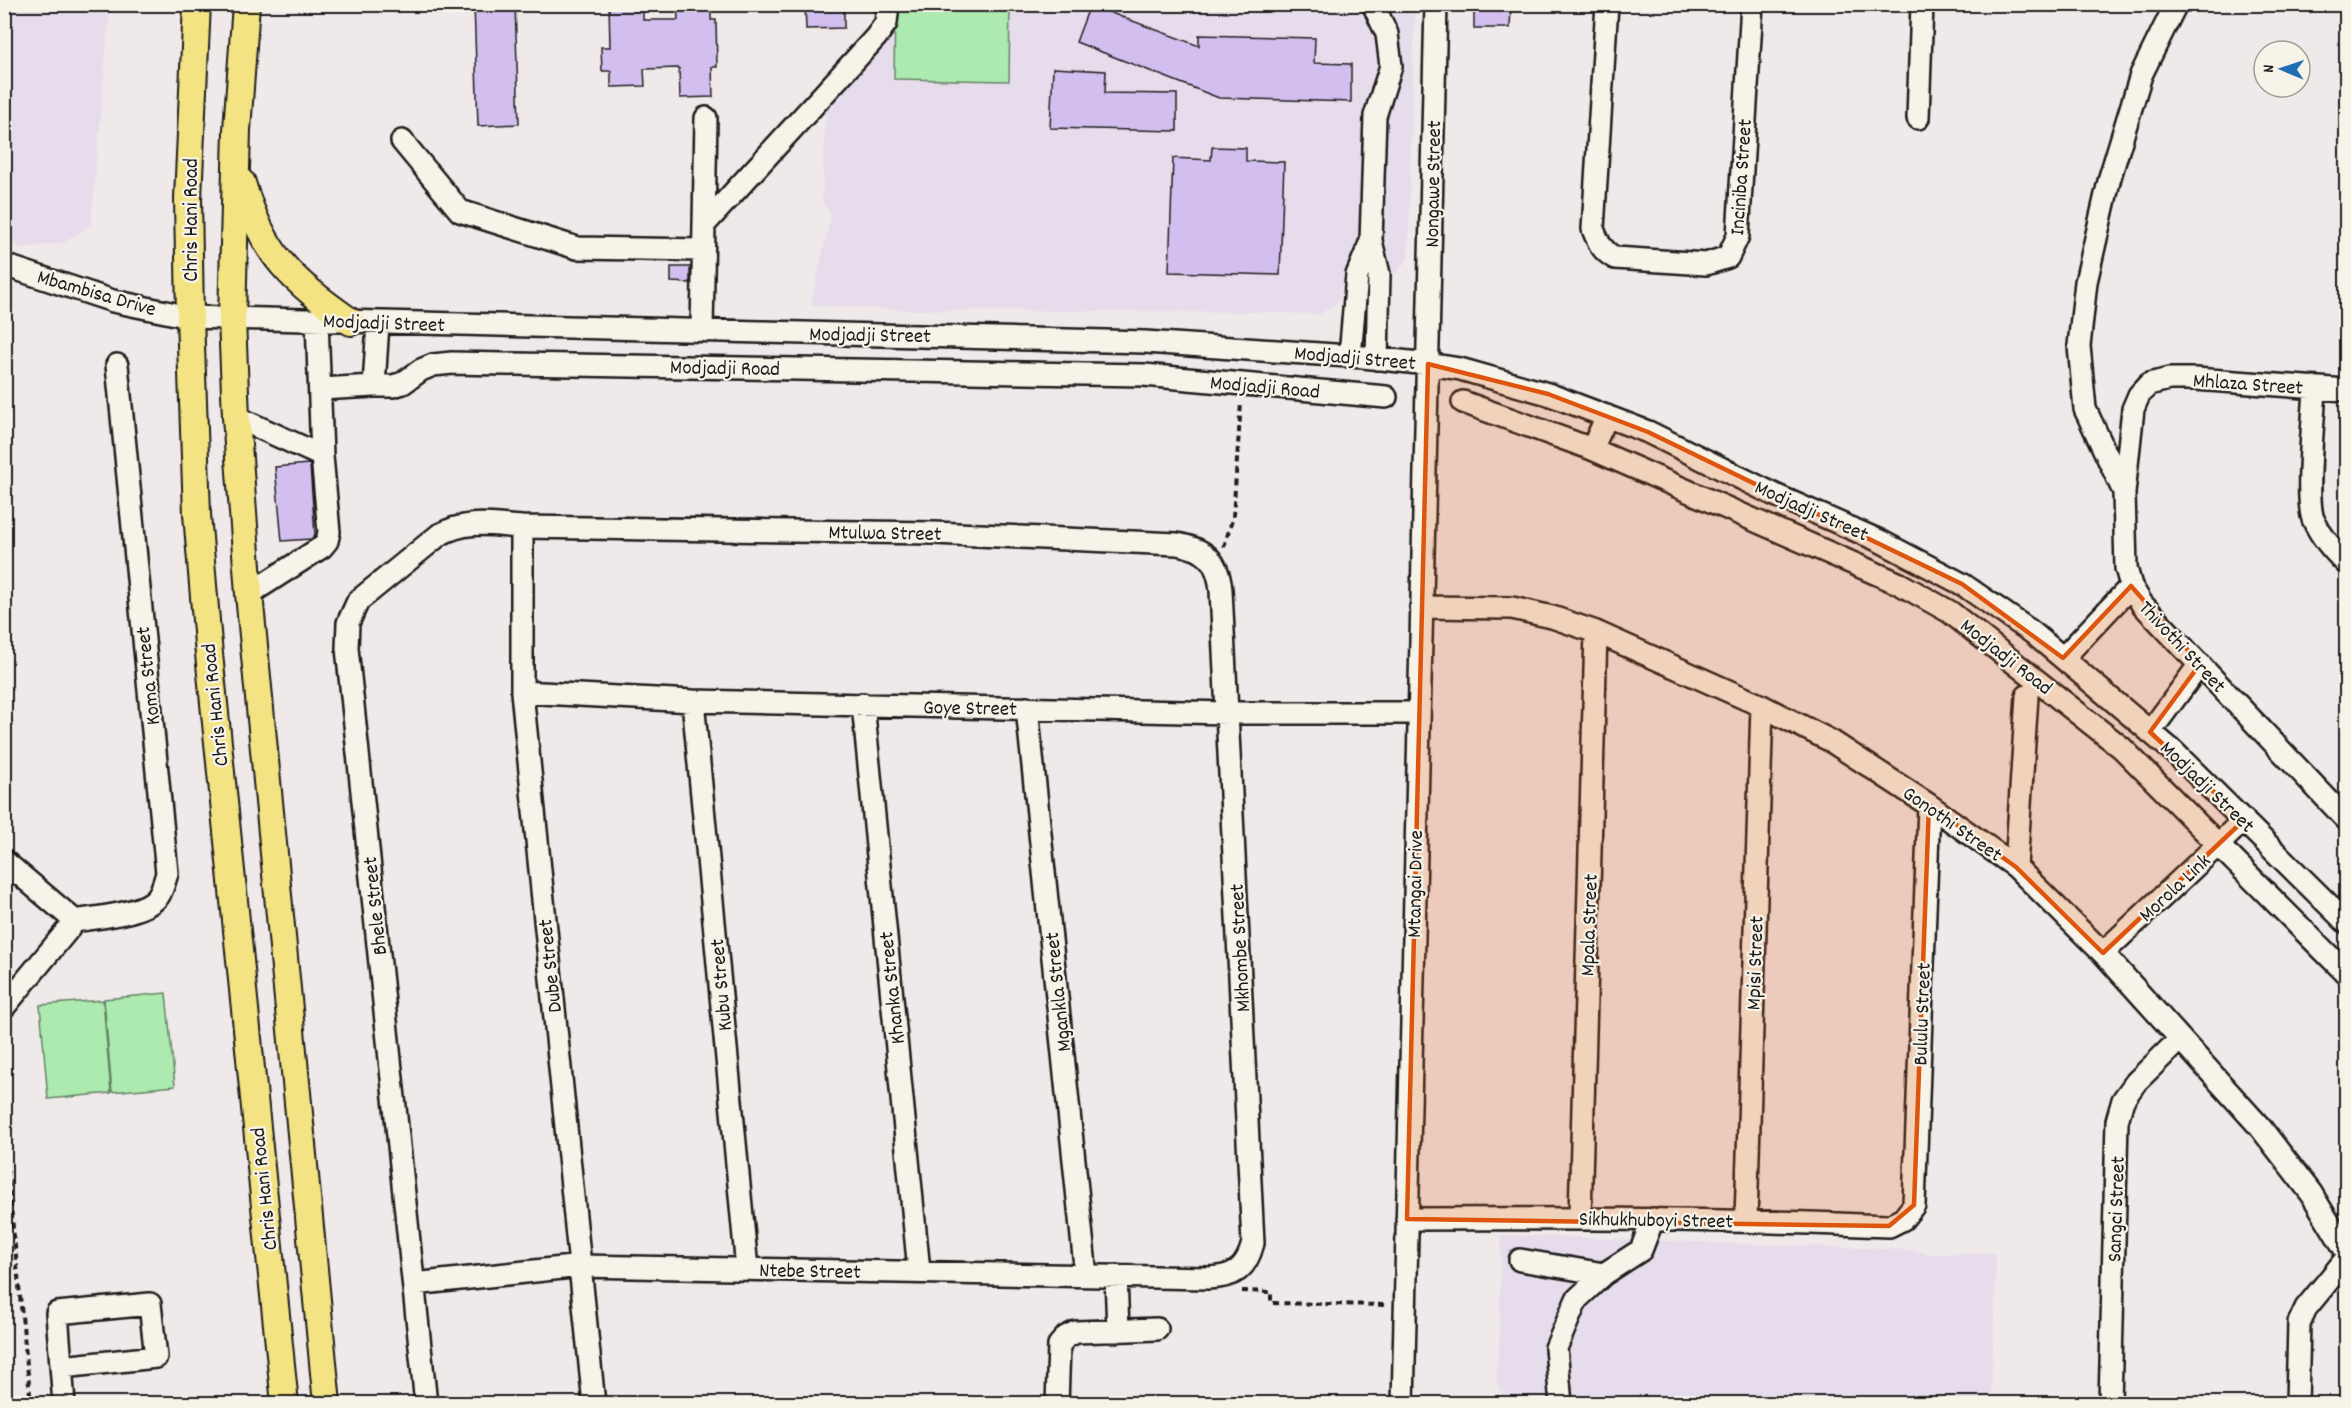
<svg xmlns="http://www.w3.org/2000/svg" width="2351" height="1408" font-family="Dekko,sans-serif">
<style>
.built{fill:#e7dceb}
.green{fill:#aceab0;stroke:#648366;stroke-width:1.5}
.building{fill:#d2bfef;stroke:#1c1c1c;stroke-width:1.5}
.lines{fill:none;stroke-linecap:round;stroke-linejoin:round}
.minor-casing{stroke:#1c1c1c;stroke-width:26}
.major-casing{stroke:#1c1c1c;stroke-width:30}
.path{stroke:#1c1c1c;stroke-width:4;stroke-dasharray:6 4.5;stroke-linecap:butt}
.minor{stroke:#f7f3e8;stroke-width:21}
.major{stroke:#f4e382;stroke-width:26}
.marked{fill:#de560d;fill-opacity:0.2;stroke:#de560d;stroke-width:4.5;stroke-linejoin:round}
.labels{text-anchor:middle;stroke-width:4.5;stroke-linejoin:round;paint-order:stroke}
.street-label{font-size:21px;fill:#1c1c1c;stroke:#f7f3e8}
</style>
<rect width="100%" height="100%" fill="#f0e9e9"/>
<filter id="ink" filterUnits="userSpaceOnUse"><feTurbulence type="fractalNoise" baseFrequency=".0167" numOctaves="2"/><feDisplacementMap in="SourceGraphic" scale="12" xChannelSelector="R" yChannelSelector="G"/><feConvolveMatrix kernelMatrix="1 2 1 2 8 2 1 2 1" color-interpolation-filters="sRGB"/></filter>
<g filter="url(#ink)">
<!-- built -->
<path class="built" d="M 4,5 L 110,5 L 91,225 L 63,243 L 20,248 L 5,228 Z
M 891,5 L 1415,5 L 1408,260 L 1385,283 L 1342,281 L 1340,300 L 1319,315 L 1266,312 L 904,310 L 811,305 L 831,214 L 822,202 L 826,102 Z
M 1501,1235 L 1915,1250 L 1929,1254 L 1994,1253 L 1996,1260 L 1991,1403 L 1508,1403 L 1500,1390 L 1496,1378 L 1499,1350 Z"/>
<!-- green -->
<path class="green" d="M 895,5 L 1010,5 L 1009,81 L 894,79 Z
M 166,993 L 175,1086 L 112,1092 L 104,999 Z
M 103,1000 L 111,1093 L 48,1099 L 40,1005 Z"/>
<!-- building -->
<path class="building" d="M 474,4 L 515,4 L 519,124 L 478,126 Z
M 609,4 L 643,4 L 643,20 L 678,20 L 677,4 L 711,4 L 711,20 L 716,20 L 717,67 L 712,67 L 713,97 L 680,98 L 679,68 L 644,69 L 645,86 L 611,87 L 611,71 L 602,71 L 601,47 L 610,47 Z
M 805,4 L 844,4 L 844,28 L 806,29 Z
M 1090,5 L 1199,46 L 1199,35 L 1315,38 L 1314,63 L 1351,64 L 1351,102 L 1219,98 L 1076,42 Z
M 1474,6 L 1511,7 L 1510,28 L 1474,28 Z
M 1053,68 L 1106,71 L 1105,93 L 1177,94 L 1177,131 L 1050,128 Z
M 1212,147 L 1246,148 L 1246,161 L 1284,162 L 1280,275 L 1169,272 L 1173,158 L 1211,160 Z
M 671,267 L 690,267 L 690,283 L 671,282 Z
M 308,464 L 310,465 L 315,535 L 311,539 L 282,541 L 275,467 Z"/>
<g class="lines">
<!-- minor casing -->
<g class="minor-casing">
<path id="minor" d="M 1373,4 L 1387,34 L 1391,66 L 1375,116 L 1371,241 L 1379,274 L 1377,359
M 1607,4 L 1593,229 C 1598,242 1602,251 1615,258 L 1706,264 L 1728,257 L 1738,236 L 1752,4
M 1918,118 L 1922,4
M 402,141 L 460,211 L 577,248 L 703,250
M 704,225 L 876,37 L 886,23 L 888,4
M 4,265 L 113,301 L 190,317 L 1145,342 L 1363,357 L 1428,364 L 1460,369 L 1548,394 L 1648,432 L 1775,495 L 1880,541 L 1962,584 L 2033,633 L 2077,670 L 2174,752 L 2346,922
M 317,320 L 322,456
M 378,323 L 374,386 L 393,386 L 403,383 L 421,370 L 433,365 L 452,363 L 1144,375 L 1386,397
M 702,330 L 706,118
M 1350,356 L 1357,275 L 1371,241
M 2315,388 C 2314,416 2305,497 2313,519 C 2321,537 2333,550 2346,563
M 320,389 L 374,386
M 2346,390 L 2195,379 L 2169,379 L 2149,384 L 2139,395 L 2133,409 L 2124,493 L 2126,568 L 2131,586 L 2142,604 L 2346,819
M 1463,402 L 1592,449 L 1900,584 L 1950,612 L 2122,748 L 2346,973
M 236,417 L 322,456 L 329,532 L 327,541 L 322,547 L 249,594
M 1592,449 L 1607,416
M 2124,492 L 2085,409 L 2079,346 L 2086,282 L 2110,177 L 2141,75 L 2176,4
M 522,527 L 522,692 L 594,1404
M 1421,607 L 1512,608 L 1552,617 L 1596,632 L 1762,706 L 1831,741 L 1929,805 L 2016,867 L 2103,953 L 2260,1127 L 2311,1193 L 2346,1251
M 2063,658 L 2131,586
M 522,692 L 693,701 L 1228,713 L 1418,713
M 693,701 L 747,1269
M 863,704 L 919,1271
M 1027,708 L 1086,1276
M 2150,732 L 2200,664
M 4,861 L 75,921
M 2016,867 L 2027,696
M 75,921 C 97,917 147,914 159,895 C 163,888 165,880 167,873 L 117,365
M 2103,953 L 2244,820
M 4,1007 L 75,921
M 1580,1217 L 1596,632
M 1407,1219 C 1568,1218 1728,1219 1889,1226 L 1903,1219 L 1914,1205 L 1929,805
M 1746,1220 L 1762,706
M 1520,1260 L 1604,1274
M 1116,1276 L 1118,1331
M 414,1284 L 581,1266 L 1208,1278 C 1234,1277 1246,1270 1253,1243 L 1221,590 C 1218,560 1206,549 1177,544 L 934,533 L 522,527 C 490,525 468,519 439,535 L 358,601 L 348,623 L 347,648 L 426,1404
M 62,1367 L 156,1357 L 150,1304 L 57,1313 L 64,1404
M 1057,1404 L 1059,1345 L 1066,1337 L 1076,1332 L 1157,1329
M 1403,1404 L 1436,4
M 1561,1404 L 1556,1348 L 1577,1299 L 1604,1274 L 1641,1250 L 1653,1219
M 2110,1404 L 2117,1121 L 2123,1100 L 2136,1082 L 2180,1039
M 2297,1404 L 2299,1323 L 2306,1308 L 2346,1259"/>
</g>
<!-- major casing -->
<g class="major-casing">
<path id="major" d="M 197,4 L 188,198 L 190,317 L 197,514 L 208,644 L 285,1404
M 246,4 L 237,130 L 232,319 L 236,417 L 249,594 L 327,1404
M 242,183 C 264,256 290,279 351,322"/>
</g>
<!-- path -->
<path class="path" d="M 1224,547 L 1233,517 L 1241,403
M 4,1139 L 31,1404
M 1242,1291 L 1271,1292 L 1271,1303 L 1386,1305"/>
<!-- minor -->
<use href="#minor" class="minor"/>
<!-- major -->
<use href="#major" class="major"/>
</g>
</g>
<!-- marked area -->
<path class="marked" d="M 1428,364 L 1548,394 L 1648,432 L 1962,584 L 2063,658 L 2131,586 L 2200,664 L 2150,732 L 2244,820 L 2103,953 L 2016,867 L 1929,805 L 1914,1205 L 1889,1226 L 1407,1219 Z"/>
<g class="labels">
<!-- street labels -->
<g class="street-label">
<text transform="translate(1740 177) rotate(-86)" y="7">Inciniba Street</text>
<text transform="translate(1432 184) rotate(-89)" y="7">Nongawe Street</text>
<text transform="translate(190 220) rotate(-90)" y="7">Chris Hani Road</text>
<text transform="translate(97 292) rotate(16)" y="7">Mbambisa Drive</text>
<text transform="translate(384 322) rotate(2)" y="7">Modjadji Street</text>
<text transform="translate(870 334) rotate(1)" y="7">Modjadji Street</text>
<text transform="translate(1355 357) rotate(5)" y="7">Modjadji Street</text>
<text transform="translate(725 367) rotate(1)" y="7">Modjadji Road</text>
<text transform="translate(2248 383) rotate(4)" y="7">Mhlaza Street</text>
<text transform="translate(1265 386) rotate(5)" y="7">Modjadji Road</text>
<text transform="translate(1812 510) rotate(24)" y="7">Modjadji Street</text>
<text transform="translate(885 532) rotate(1)" y="7">Mtulwa Street</text>
<text transform="translate(2183 646) rotate(47)" y="7">Thivothi Street</text>
<text transform="translate(2007 656) rotate(38)" y="7">Modjadji Road</text>
<text transform="translate(147 676) rotate(-96)" y="7">Koma Street</text>
<text transform="translate(214 705) rotate(-96)" y="7">Chris Hani Road</text>
<text transform="translate(970 707) rotate(1)" y="7">Goye Street</text>
<text transform="translate(2208 786) rotate(44)" y="7">Modjadji Street</text>
<text transform="translate(1953 823) rotate(35)" y="7">Gonothi Street</text>
<text transform="translate(1414 884) rotate(-89)" y="7">Mtangai Drive</text>
<text transform="translate(2174 887) rotate(-43)" y="7">Morola Link</text>
<text transform="translate(374 906) rotate(-96)" y="7">Bhele Street</text>
<text transform="translate(1588 925) rotate(-88)" y="7">Mpala Street</text>
<text transform="translate(1239 948) rotate(-93)" y="7">Mkhombe Street</text>
<text transform="translate(1754 963) rotate(-88)" y="7">Mpisi Street</text>
<text transform="translate(549 966) rotate(-96)" y="7">Dube Street</text>
<text transform="translate(720 985) rotate(-95)" y="7">Kubu Street</text>
<text transform="translate(891 988) rotate(-96)" y="7">Khanka Street</text>
<text transform="translate(1057 992) rotate(-96)" y="7">Mgankla Street</text>
<text transform="translate(1921 1014) rotate(-88)" y="7">Bululu Street</text>
<text transform="translate(263 1189) rotate(-96)" y="7">Chris Hani Road</text>
<text transform="translate(2115 1209) rotate(-88)" y="7">Sangci Street</text>
<text transform="translate(1656 1219) rotate(1)" y="7">Sikhukhuboyi Street</text>
<text transform="translate(810 1270) rotate(1)" y="7">Ntebe Street</text>
</g>
</g>
<!-- margin -->
<rect width="2351" height="1408" fill="none" stroke="#f7f3e8" stroke-width="24"/>
<rect x="12" y="12" width="2327" height="1384" fill="none" stroke="#1c1c1c" stroke-width="2" filter="url(#ink)"/>
<!-- north arrow -->
<g transform="translate(2282 69) rotate(272)"><circle r="28" fill="#f7f3e8" stroke="#9f9d96" stroke-width="1.5"/>
<path d="M0-4.5L10 22L0 15L-10 22Z" fill="#1f6fb2"/>
<text y="-9" font-size="16" font-weight="bold" text-anchor="middle" fill="#1c1c1c">N</text>
</g>
</svg>
